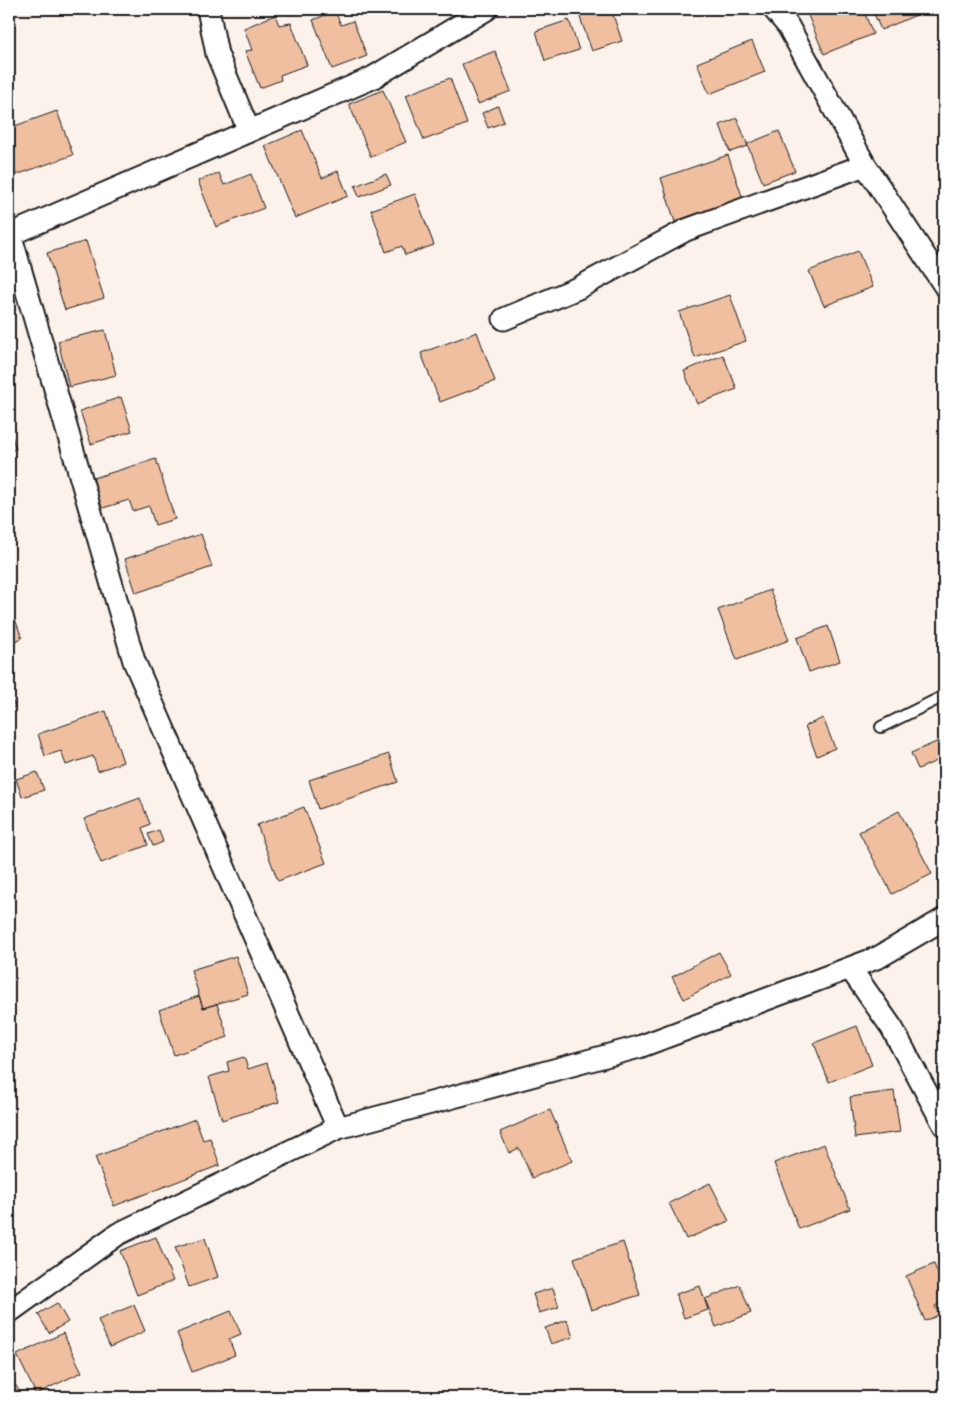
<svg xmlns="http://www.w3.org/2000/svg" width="953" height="1406" font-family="'Shantell Sans',sans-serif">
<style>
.building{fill:#efbfa0;stroke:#1c1c1c}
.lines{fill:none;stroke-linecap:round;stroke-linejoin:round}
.service-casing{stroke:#1c1c1c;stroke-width:14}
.minor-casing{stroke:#1c1c1c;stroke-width:25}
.service{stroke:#fff;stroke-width:10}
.minor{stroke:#fff;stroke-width:21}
</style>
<rect width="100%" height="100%" fill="#fcf2ec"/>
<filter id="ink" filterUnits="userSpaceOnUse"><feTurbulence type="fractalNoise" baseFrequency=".02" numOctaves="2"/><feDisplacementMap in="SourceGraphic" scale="10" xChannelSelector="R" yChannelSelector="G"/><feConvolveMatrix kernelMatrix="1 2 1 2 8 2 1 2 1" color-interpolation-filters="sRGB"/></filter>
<g filter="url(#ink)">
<!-- building -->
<path class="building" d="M 577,9 L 611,9 L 622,41 L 592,51 Z
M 817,9 L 863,9 L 873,34 L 824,54 L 807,13 Z
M 872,9 L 919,9 L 921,13 L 881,30 Z
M 335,11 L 341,25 L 353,21 L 367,56 L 332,69 L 313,20 Z
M 275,15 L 279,25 L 291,23 L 307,65 L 280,75 L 281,80 L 260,88 L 245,51 L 252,50 L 244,28 Z
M 569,20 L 579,50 L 545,61 L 536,31 Z
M 752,41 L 765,72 L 709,94 L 697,63 Z
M 495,51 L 511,91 L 478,104 L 462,64 Z
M 450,78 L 467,124 L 424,140 L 406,95 Z
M 383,90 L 406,142 L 371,157 L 349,104 Z
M 498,106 L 504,122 L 488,128 L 482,113 Z
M 57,111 L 73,155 L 16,175 L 9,155 L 9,128 Z
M 737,118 L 748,146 L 730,152 L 720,125 Z
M 302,130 L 322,178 L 338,171 L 348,196 L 295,218 L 265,146 Z
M 779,131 L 795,171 L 763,183 L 747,144 Z
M 728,155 L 743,199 L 675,222 L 661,178 Z
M 219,173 L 224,185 L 251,174 L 264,208 L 216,227 L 198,181 Z
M 386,174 L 391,185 L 359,197 L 355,186 Z
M 415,194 L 434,245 L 405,255 L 402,246 L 386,252 L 371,210 Z
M 86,241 L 104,298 L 65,310 L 47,253 Z
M 858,251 L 873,287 L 824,306 L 809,271 Z
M 730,295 L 746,341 L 695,358 L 679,312 Z
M 105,330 L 116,375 L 69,387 L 58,341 Z
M 477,332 L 495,381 L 440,402 L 421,353 Z
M 723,355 L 737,389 L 697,404 L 684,371 Z
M 121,397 L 132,431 L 91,444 L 80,411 Z
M 9,427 L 16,449 L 9,451 Z
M 156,459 L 175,519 L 155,525 L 149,506 L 133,511 L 129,500 L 100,509 L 90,479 Z
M 201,534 L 212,567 L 136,593 L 125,559 Z
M 770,590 L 789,640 L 737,660 L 718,610 Z
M 15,619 L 22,638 L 9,644 L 9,621 Z
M 828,626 L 840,661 L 809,672 L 797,638 Z
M 9,691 L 15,707 L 9,710 Z
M 106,711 L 123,762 L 98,771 L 93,756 L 66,765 L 61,751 L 45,756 L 38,734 Z
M 823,718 L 835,748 L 817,756 L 805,726 Z
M 941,740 L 944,748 L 944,758 L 918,769 L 911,753 Z
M 389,754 L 398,782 L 318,809 L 309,780 Z
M 37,772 L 44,790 L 22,797 L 16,779 Z
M 140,798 L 150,824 L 142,828 L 148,845 L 101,863 L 84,819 Z
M 304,807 L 326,863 L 278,881 L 257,825 Z
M 899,811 L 932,874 L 892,894 L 859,832 Z
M 159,830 L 163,842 L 153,846 L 148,834 Z
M 719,952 L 731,974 L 684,999 L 672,977 Z
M 236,956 L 248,994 L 203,1008 L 191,970 Z
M 199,996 L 203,1008 L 217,1004 L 228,1037 L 174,1055 L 159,1010 Z
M 857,1026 L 872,1065 L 829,1082 L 814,1043 Z
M 244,1057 L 248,1069 L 267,1063 L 279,1102 L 222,1120 L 209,1077 L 229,1071 L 227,1062 Z
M 894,1091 L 900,1132 L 855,1138 L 850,1097 Z
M 550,1110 L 572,1161 L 532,1178 L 519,1148 L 509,1153 L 500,1132 Z
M 195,1119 L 203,1140 L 210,1138 L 220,1165 L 114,1206 L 95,1157 Z
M 824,1144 L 850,1209 L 799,1229 L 774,1163 Z
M 710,1183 L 729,1221 L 686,1239 L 669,1203 Z
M 156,1237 L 173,1281 L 137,1295 L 120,1251 Z
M 205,1238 L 218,1277 L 189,1287 L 175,1247 Z
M 623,1242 L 640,1295 L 591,1310 L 574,1258 Z
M 934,1264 L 944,1289 L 944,1302 L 935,1306 L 939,1315 L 925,1321 L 906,1276 Z
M 740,1285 L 751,1313 L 716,1327 L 705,1299 Z
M 700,1286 L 708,1310 L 684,1318 L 676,1294 Z
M 553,1288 L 559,1307 L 539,1313 L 533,1294 Z
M 57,1303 L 68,1322 L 49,1333 L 38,1314 Z
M 134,1305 L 145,1331 L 110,1347 L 98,1320 Z
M 231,1311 L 241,1334 L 229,1339 L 235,1355 L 192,1372 L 177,1333 Z
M 567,1320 L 573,1337 L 551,1344 L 545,1328 Z
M 63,1333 L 82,1372 L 36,1394 L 17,1355 Z
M 9,1375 L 23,1397 L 9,1397 Z"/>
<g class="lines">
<!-- service casing -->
<g class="service-casing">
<path id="service" d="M 881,727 L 944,696"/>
</g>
<!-- minor casing -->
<g class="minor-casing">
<path id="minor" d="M 208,9 L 217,54 L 249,131
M 774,9 L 788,26 L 865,165 L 944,285
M 9,230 L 134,661 L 338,1128
M 9,235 L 372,78 L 487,9
M 504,319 L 578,288 L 686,230 L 865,165
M 850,968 L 892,1028 L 944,1125
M 9,1312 L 118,1234 L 338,1128 L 639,1047 L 879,957 L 944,919"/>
</g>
<!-- service -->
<use href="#service" class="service"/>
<!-- minor -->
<use href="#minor" class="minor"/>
</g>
</g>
<!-- margin -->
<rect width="953" height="1406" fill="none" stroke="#fff" stroke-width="30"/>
<rect x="15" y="15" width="923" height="1376" fill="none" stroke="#1c1c1c" stroke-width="2" filter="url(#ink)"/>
</svg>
